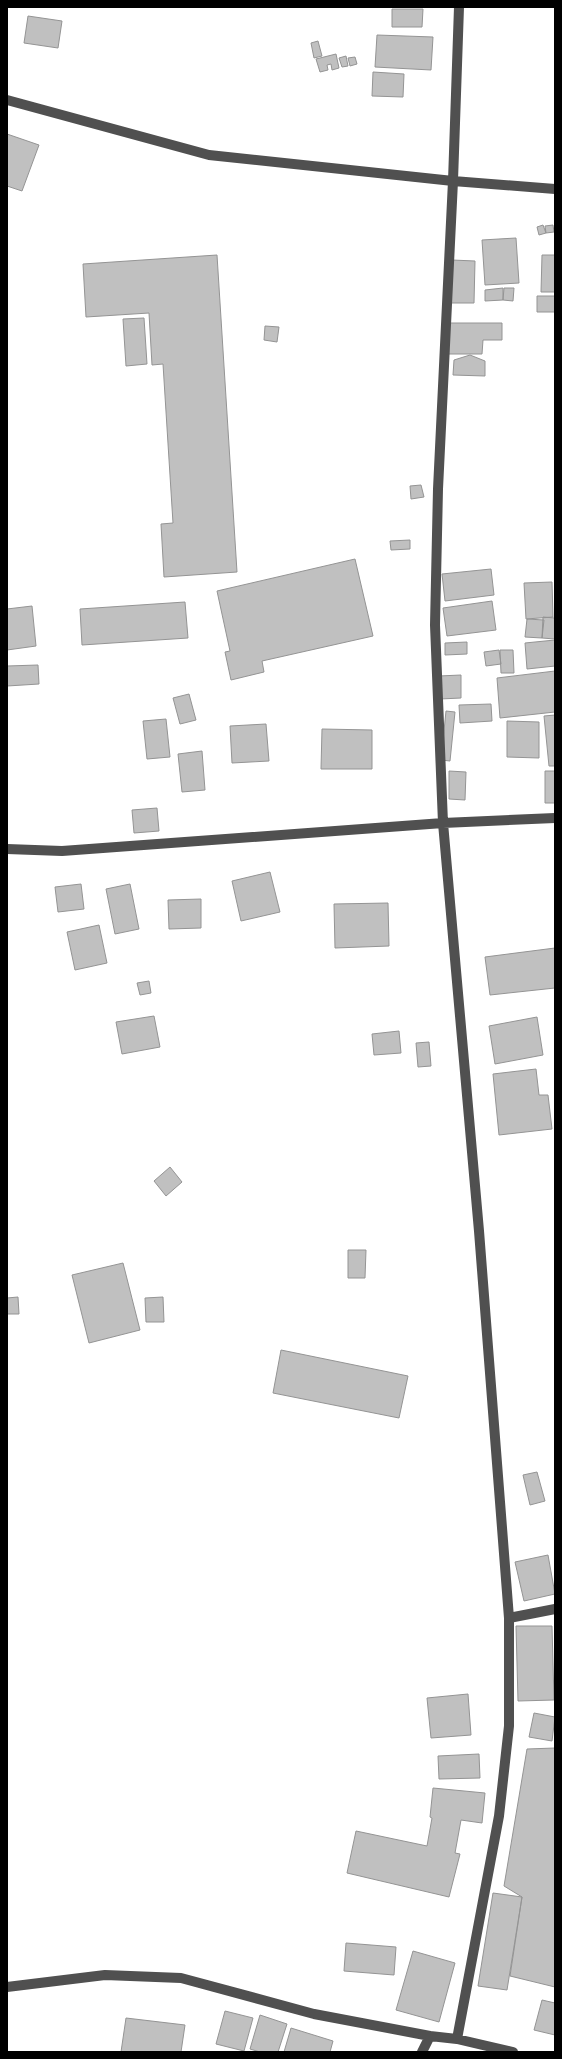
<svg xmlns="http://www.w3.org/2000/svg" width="562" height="2059" font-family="Raleway,sans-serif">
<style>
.building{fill:#c0c0c0;stroke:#949494}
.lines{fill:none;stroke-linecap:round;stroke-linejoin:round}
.minor{stroke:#505050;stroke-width:10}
</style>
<rect width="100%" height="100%" fill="#fff"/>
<!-- building -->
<path class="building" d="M 392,9 L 423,9 L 422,27 L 392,27 Z
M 28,16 L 62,21 L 58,48 L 24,43 Z
M 377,35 L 433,37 L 431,70 L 375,67 Z
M 318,41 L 322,56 L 314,58 L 311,43 Z
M 336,54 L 339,68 L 332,70 L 331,64 L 327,65 L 328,70 L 320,72 L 316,59 Z
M 346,56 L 348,66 L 342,67 L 339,58 Z
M 355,57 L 357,64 L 350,66 L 348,58 Z
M 373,72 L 404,74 L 403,97 L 372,96 Z
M 7,134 L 39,145 L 22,191 L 7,186 Z
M 543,225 L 546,233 L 539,235 L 537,227 Z
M 553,225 L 554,232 L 546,233 L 545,226 Z
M 516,238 L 519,283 L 485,285 L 482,240 Z
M 217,255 L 237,572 L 164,577 L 161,524 L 173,523 L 163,364 L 152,365 L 149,313 L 86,317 L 83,264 Z
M 542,255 L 555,255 L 555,292 L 541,292 Z
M 452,260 L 475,261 L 474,303 L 451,303 Z
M 503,288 L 503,300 L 485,301 L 485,290 Z
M 504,288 L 514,288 L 513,301 L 503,300 Z
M 537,296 L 555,296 L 555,312 L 537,312 Z
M 144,318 L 147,364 L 126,366 L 123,319 Z
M 448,323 L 502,323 L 502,340 L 483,340 L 482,354 L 447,354 Z
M 265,326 L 279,327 L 277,342 L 264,340 Z
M 470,355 L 485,361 L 485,376 L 453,375 L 454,360 Z
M 421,485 L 424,497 L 411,499 L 410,486 Z
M 410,540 L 410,549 L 391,550 L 390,541 Z
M 355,559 L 373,636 L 262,661 L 264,672 L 231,680 L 225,652 L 230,651 L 217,591 Z
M 491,569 L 494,595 L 445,601 L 442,574 Z
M 552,582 L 553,617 L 526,619 L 524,583 Z
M 492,601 L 496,630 L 447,636 L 443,608 Z
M 185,602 L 188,638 L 82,645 L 80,609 Z
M 32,606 L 36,646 L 7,650 L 7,609 Z
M 543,617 L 555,618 L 555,639 L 542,638 Z
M 527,619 L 544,620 L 542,638 L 525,637 Z
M 555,640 L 555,666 L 527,669 L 525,643 Z
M 467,642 L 467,654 L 445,655 L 445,643 Z
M 499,650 L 501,664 L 486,666 L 484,652 Z
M 500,650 L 513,650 L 514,673 L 501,673 Z
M 38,665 L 39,684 L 7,686 L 7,666 Z
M 555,671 L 555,712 L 500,718 L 497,678 Z
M 461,675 L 461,698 L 440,699 L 439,676 Z
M 189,694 L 196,720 L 180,724 L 173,698 Z
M 491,704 L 492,721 L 460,723 L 459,705 Z
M 446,711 L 455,712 L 450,761 L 441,760 Z
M 555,715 L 555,766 L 549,766 L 544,716 Z
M 166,719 L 170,757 L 147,759 L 143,721 Z
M 507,721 L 539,722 L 539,758 L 507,757 Z
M 266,724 L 269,761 L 232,763 L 230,726 Z
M 322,729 L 372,730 L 372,769 L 321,769 Z
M 202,751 L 205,790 L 182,792 L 178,754 Z
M 449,771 L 466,772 L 465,800 L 449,799 Z
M 545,771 L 555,771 L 555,803 L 545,803 Z
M 157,808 L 159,831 L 134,833 L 132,810 Z
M 270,872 L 280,912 L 241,921 L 232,881 Z
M 81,884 L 84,909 L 58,912 L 55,887 Z
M 130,884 L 139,929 L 115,934 L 106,889 Z
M 201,899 L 201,928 L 169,929 L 168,900 Z
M 388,903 L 389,946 L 335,948 L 334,904 Z
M 99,925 L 107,963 L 75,970 L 67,932 Z
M 555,948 L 555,988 L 490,995 L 485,957 Z
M 149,981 L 151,993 L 140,995 L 137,983 Z
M 154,1016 L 160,1047 L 122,1054 L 116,1022 Z
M 537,1017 L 543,1055 L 495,1064 L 489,1026 Z
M 399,1031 L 401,1053 L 374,1055 L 372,1034 Z
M 429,1042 L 431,1066 L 418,1067 L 416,1043 Z
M 536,1069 L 539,1095 L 548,1095 L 552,1129 L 499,1135 L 493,1074 Z
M 170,1167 L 182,1182 L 166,1196 L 154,1181 Z
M 348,1250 L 366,1250 L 365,1278 L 348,1278 Z
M 123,1263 L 140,1330 L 89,1343 L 72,1275 Z
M 18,1297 L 19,1314 L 7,1314 L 7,1298 Z
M 163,1297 L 164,1322 L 146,1322 L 145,1298 Z
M 281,1350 L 408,1376 L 399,1418 L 273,1393 Z
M 537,1472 L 545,1501 L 530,1505 L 523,1475 Z
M 548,1555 L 555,1594 L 524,1601 L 515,1562 Z
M 516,1626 L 552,1626 L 554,1700 L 518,1701 Z
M 468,1694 L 471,1735 L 431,1738 L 427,1698 Z
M 534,1713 L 555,1717 L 552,1741 L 529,1737 Z
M 555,1748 L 555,1987 L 510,1976 L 522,1897 L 504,1886 L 527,1749 Z
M 479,1754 L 480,1778 L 439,1779 L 438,1756 Z
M 433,1788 L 485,1793 L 482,1823 L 461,1820 L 455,1853 L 460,1854 L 449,1897 L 347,1873 L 356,1831 L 427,1846 L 432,1818 L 430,1817 Z
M 493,1893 L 522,1897 L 507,1990 L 478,1986 Z
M 346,1943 L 396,1947 L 394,1975 L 344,1971 Z
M 413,1951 L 455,1963 L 439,2022 L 396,2010 Z
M 542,2000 L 555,2003 L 555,2035 L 534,2030 Z
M 225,2011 L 253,2018 L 244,2051 L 216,2044 Z
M 260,2015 L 287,2024 L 278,2052 L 260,2052 L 250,2049 Z
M 126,2018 L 185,2025 L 181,2052 L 121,2052 Z
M 291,2028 L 333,2041 L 330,2052 L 284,2052 Z"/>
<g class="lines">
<!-- minor -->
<path class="minor" d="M 7,100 L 209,155 L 453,181 L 555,189
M 7,849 L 62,851 L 443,823 L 555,818
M 509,1618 L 555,1609
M 7,1987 L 105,1975 L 181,1978 L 314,2014 L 430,2036
M 457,2039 L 513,2052
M 422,2052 L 430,2036 L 457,2039 L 499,1816 L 509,1726 L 509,1618 L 479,1231 L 443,823 L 435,625 L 438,489 L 453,181 L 459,7"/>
</g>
<!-- border -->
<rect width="562" height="2059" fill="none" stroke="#000000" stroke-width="16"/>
</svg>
